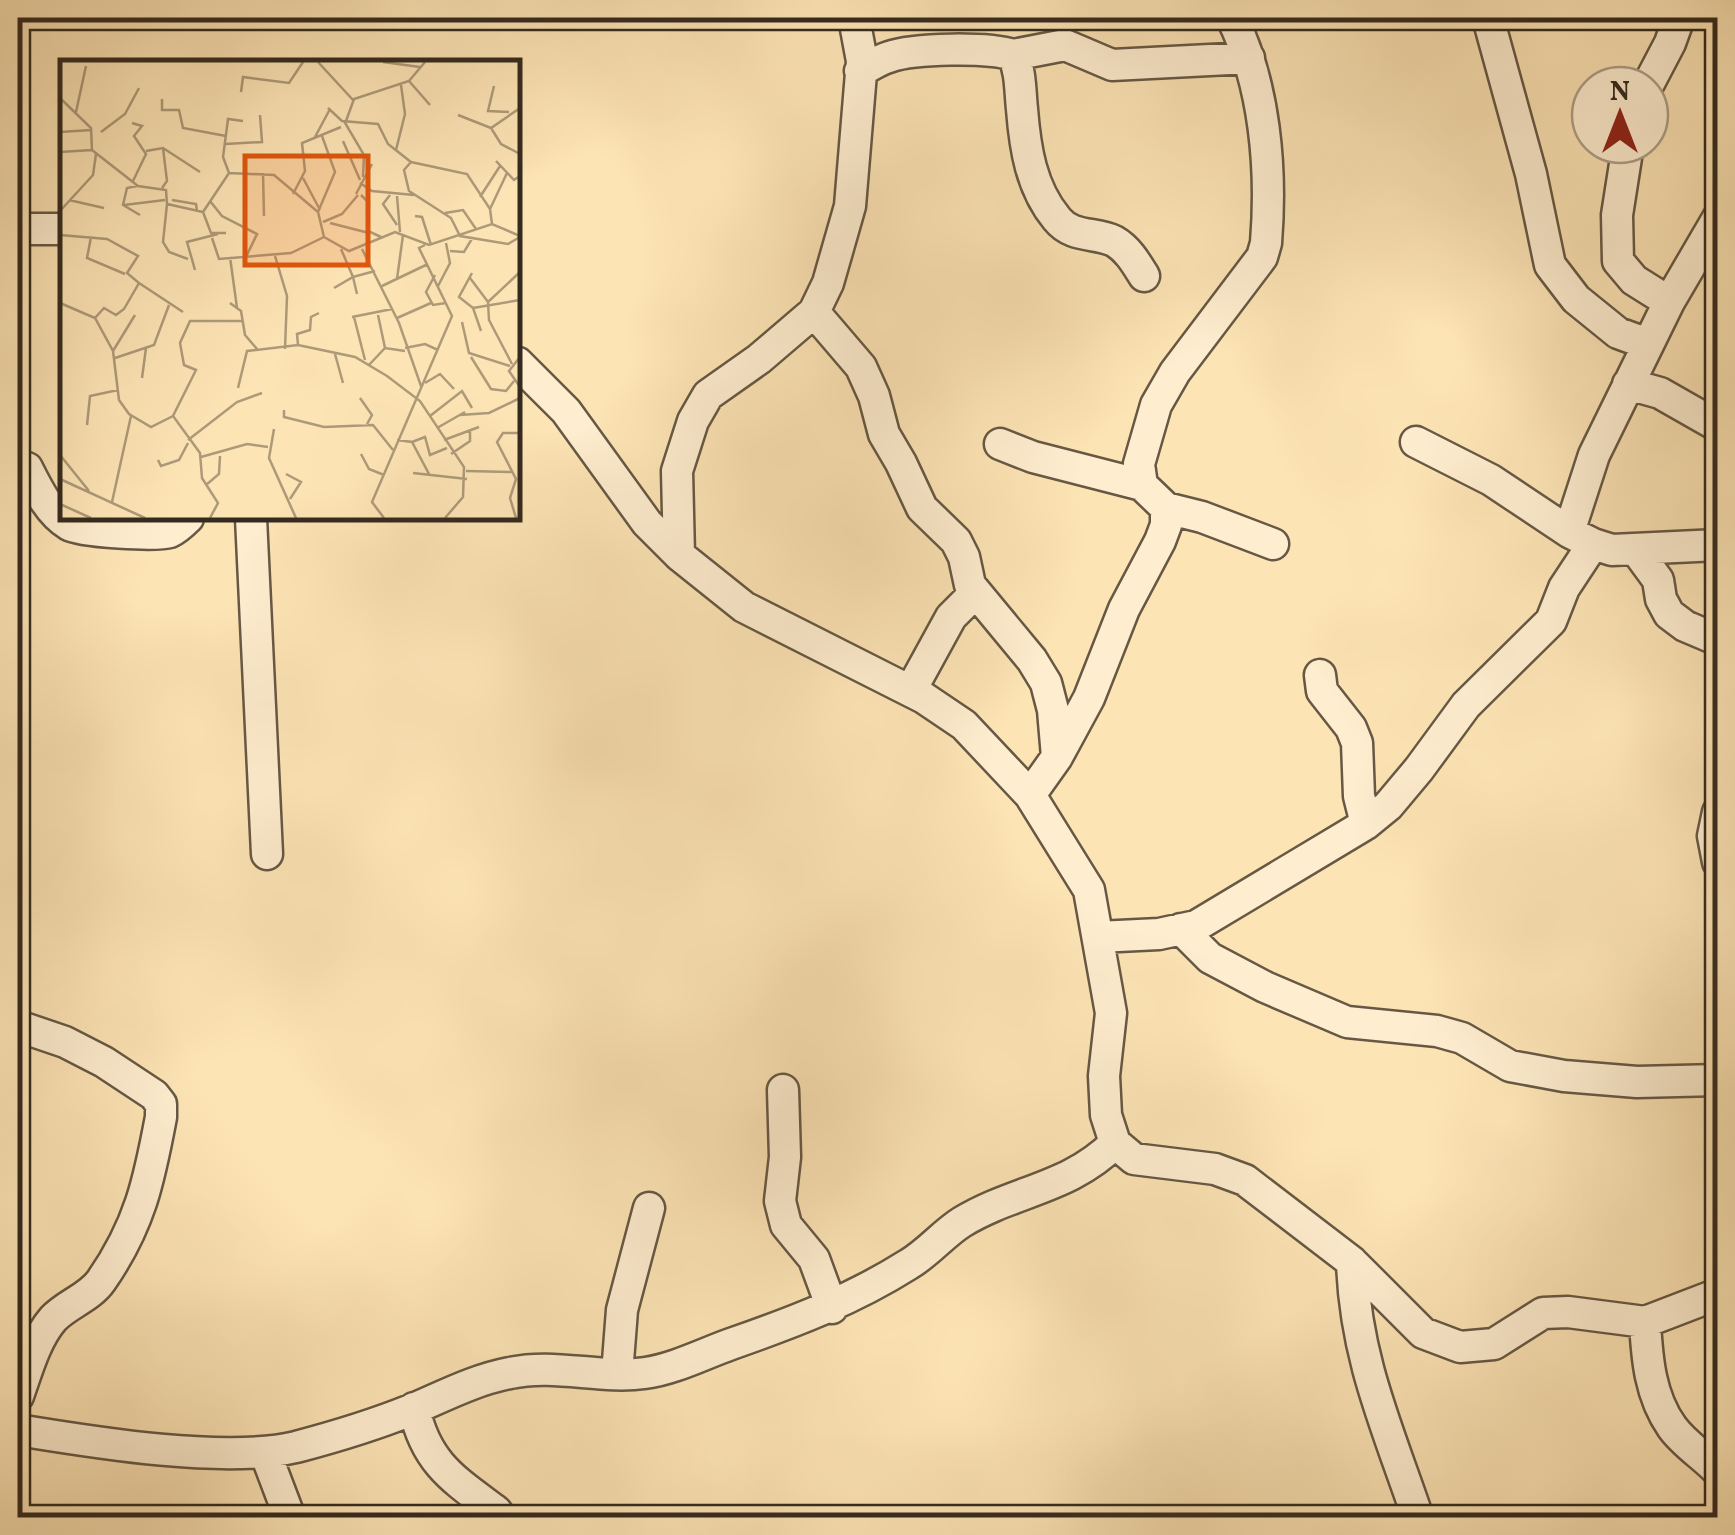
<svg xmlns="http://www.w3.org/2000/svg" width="1735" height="1535" font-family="Vollkorn,serif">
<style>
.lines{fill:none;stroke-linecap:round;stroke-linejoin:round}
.minor-casing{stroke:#665844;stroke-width:35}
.minor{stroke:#feedcf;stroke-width:30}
.inset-road{fill:none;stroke:#ad9a79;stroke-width:2.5}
.view{fill:#df570d;fill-opacity:0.15;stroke:#df570d;stroke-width:5}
.inset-edge{fill:none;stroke:#342a1e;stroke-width:5}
</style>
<rect width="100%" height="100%" fill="#fde4b5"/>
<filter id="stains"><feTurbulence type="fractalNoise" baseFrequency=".002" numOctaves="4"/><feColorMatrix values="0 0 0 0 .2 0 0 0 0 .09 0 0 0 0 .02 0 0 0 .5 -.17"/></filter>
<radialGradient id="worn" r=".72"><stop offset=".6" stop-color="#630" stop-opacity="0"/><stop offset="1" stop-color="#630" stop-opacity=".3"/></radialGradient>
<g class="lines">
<!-- minor casing -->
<g class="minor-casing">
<path id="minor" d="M 1488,18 L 1531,174 L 1550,265 L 1576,299 L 1618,333 L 1648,344
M 1013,55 L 1065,45 L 1112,65 L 1249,58
M 860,71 C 870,66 879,60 889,57 C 914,48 988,47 1013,55 C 1021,72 1020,91 1022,109 C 1025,148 1031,188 1057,219 C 1072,238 1095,232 1114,241 C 1128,249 1136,263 1144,276
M 1648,85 L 1670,43 L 1679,18
M 1628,145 L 1617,215 L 1618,261 L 1634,280 L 1669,302
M 18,229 L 62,229
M 814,312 L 861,367 L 874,396 L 884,434 L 901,463 L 922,508 L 956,541 L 964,557 L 970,585 L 1032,660 L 1046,683 L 1053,710 L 1057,757
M 518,363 L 566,411 L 647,523 L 679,555 L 744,607 L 924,698 L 964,725 L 1030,795 L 1089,890 L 1111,1013 L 1104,1076 L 1106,1115 L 1115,1143 L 1134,1159 L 1215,1169 L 1245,1180 L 1352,1262 L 1423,1333 L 1460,1347 L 1494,1344 L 1543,1313 L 1568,1312 L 1645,1322 L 1718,1294
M 1628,384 L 1660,393 L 1718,426
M 1416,442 L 1491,480 L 1569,532 L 1593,544 L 1612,550 L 1718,545
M 1000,444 L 1033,457 L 1142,485
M 27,468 C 37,488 49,513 69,525 C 81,532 156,536 170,532 C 177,529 183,523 188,518
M 1166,508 L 1202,517 L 1273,544
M 251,518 L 267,854
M 1569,532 L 1594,455 L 1669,302 L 1718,218
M 1636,550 L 1658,580 L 1661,599 L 1669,614 L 1685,626 L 1718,640
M 679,555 L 677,471 L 693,421 L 708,395 L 759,359 L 814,312 L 828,283 L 850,206 L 862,61 L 854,18
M 1320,675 L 1322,691 L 1351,728 L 1357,743 L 1359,796 L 1366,824
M 911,690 L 951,617 L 975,593
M 1030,795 L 1057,757 L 1089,698 L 1124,609 L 1160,541 L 1166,525 L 1166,508 L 1142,485 L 1139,464 L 1156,405 L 1175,372 L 1262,257 L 1266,243 C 1272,169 1265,85 1232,18
M 1718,812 L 1713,836 L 1718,862
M 1181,929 L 1210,958 L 1265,987 L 1347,1022 L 1437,1031 L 1462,1038 L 1510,1066 L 1564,1076 L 1637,1082 L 1718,1080
M 1098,937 L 1159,934 L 1196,926 L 1366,824 L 1388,806 L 1419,769 L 1466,705 L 1551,621 L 1564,588 L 1593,544
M 18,1026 L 65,1042 L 104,1062 L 154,1095 L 161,1104 L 161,1117 C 149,1181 140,1225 101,1281 C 89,1298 67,1304 53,1319 C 35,1340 27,1371 18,1396
M 783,1090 L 785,1157 L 780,1201 L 786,1225 L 814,1259 L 832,1308
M 1352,1262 C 1355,1358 1388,1429 1418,1518
M 1645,1322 C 1647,1359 1650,1396 1672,1427 C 1684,1444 1704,1456 1718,1471
M 617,1374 L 622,1310 L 649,1208
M 414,1408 C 426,1463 453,1479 496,1511 L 501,1518
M 18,1430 C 92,1442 224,1464 296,1447 C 334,1437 374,1425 411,1410 C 444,1396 474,1380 510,1373 C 555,1363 599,1379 645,1373 C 674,1369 703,1354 731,1344 C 794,1322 852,1300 909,1264 C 929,1252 943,1234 962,1222 C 1015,1190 1069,1189 1115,1143
M 265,1452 L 290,1518"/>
</g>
<!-- minor -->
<use href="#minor" class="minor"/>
</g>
<!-- overview -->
<g transform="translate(60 60)">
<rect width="460" height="460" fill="#fde4b5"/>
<path class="inset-road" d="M 258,2 L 293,40M 323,2 L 360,7M 349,21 L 370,45M 434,26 L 428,51 L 449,52M 181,32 L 183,17 L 229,23 L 243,2M 0,38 L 31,68 L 32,91M 102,39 L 102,50 L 119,50 L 123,68 L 166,76M 268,48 L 282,61 L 318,64 L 328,84 L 351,102 L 407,114 L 430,149 L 432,164M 16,52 L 26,6M 398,55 L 431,68 L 460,48M 284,61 L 304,95 L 303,117M 286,61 L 294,39 L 349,21 L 365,2M 72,63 L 82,66 L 74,76 L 86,94 L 73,121M 431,68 L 441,84 L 460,94M 0,72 L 31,70M 41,72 L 65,54 L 79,28M 255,77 L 270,49M 283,81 L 300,120M 165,84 L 202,82 L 200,55M 336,90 L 345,54 L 341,25M 86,91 L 103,88 L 140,112M 0,92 L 32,90 L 78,126 L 106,130 L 107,144 L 143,152 L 169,113 L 214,115 L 258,152 L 264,177 L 289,191 L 335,172 L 369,185 L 432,164 L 460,176M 436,101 L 454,120 L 460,116M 351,102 L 344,110 L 349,131 L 391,158 L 400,176 L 448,184 L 460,177M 169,113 L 163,97 L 168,59 L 183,61M 203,113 L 204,156M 243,118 L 260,150M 300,123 L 312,131 L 354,135M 77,126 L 67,128 L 63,145 L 80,155M 102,128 L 107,121 L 103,88M 233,134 L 245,111 L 242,83 L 281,67M 296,134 L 312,104M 301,135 L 309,143 L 308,171 L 321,177M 330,135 L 323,144 L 337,165M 337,136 L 340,172M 420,137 L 440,106M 9,140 L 44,148M 112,140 L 136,144 L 137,151M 150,141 L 162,156 L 197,174 L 186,197M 107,144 L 103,182 L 109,192 L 128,199M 64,145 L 105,140M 430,149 L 447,113M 0,151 L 33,115 L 36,94M 143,152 L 151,173 L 166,173M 258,152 L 275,112 L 262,76M 385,153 L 403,150 L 416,169M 355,156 L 362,157 L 371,185M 263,162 L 282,154 L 298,135M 270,163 L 309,173M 0,175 L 47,179 L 78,196 L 67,213 L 79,223 L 64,249 L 56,255 L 44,248 L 35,258M 31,177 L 27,198 L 65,214M 152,178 L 159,199 L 231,193 L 264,177M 281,189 L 293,217 L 315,211M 302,189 L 339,263 L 361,326M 390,191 L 404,192 L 413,177M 215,196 L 227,236 L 225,289M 170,197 L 177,248M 135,210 L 127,182 L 158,174M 412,213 L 399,237 L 413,248M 375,215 L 366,232 L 373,245 L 386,243M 410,218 L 428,242 L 429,260 L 452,304M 337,219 L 343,175M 79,223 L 123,252M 322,226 L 368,204M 378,226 L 390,203 L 386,183M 274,228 L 293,217 L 297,234M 428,242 L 460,212M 0,243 L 35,258 L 53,291 L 59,340 L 69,354 L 91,367 L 113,356M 170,243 L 181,251 L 185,275 L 197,289M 318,255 L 325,288M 292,257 L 332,249M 294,257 L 305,300M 337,258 L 371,243M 402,262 L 409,293 L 450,306M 421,271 L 413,248 L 460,240M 238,285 L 237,274 L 250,270 L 251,257 L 259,253M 345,288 L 365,284 L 378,290M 53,291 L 75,255M 275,294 L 283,323M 411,297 L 431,329 L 446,331 L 454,321M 460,297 L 449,311 L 460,327M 55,298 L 94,285 L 109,245M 308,306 L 325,288 L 345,291M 82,318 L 86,288M 365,323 L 380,314 L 394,329M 178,328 L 187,291 L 238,285 L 295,297 L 327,316 L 360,341 L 404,407 L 403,437 L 385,458M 300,338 L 312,355 L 307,364M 224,350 L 224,357 L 264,367 L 313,365 L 333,390M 400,355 L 429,353 L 460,338M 370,356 L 402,331 L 412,348M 27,365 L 30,336 L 58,330M 377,368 L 405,352M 214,369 L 209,398 L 236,458M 128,380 L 177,342 L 202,333M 337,380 L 352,382 L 369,414M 384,380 L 419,367M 352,382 L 365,377 L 370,395 L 387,388M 301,394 L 309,409 L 324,415M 391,394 L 410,381 L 410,370M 0,395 L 29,431M 141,397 L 187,384 L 208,387M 98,400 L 101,406 L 119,400 L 128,383M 406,411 L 451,412M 353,413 L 407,419M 226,414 L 241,422 L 230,439M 0,419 L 85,458M 146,425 L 159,414 L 160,396M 52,442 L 71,356M 0,444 L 31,458M 150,458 L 158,443 L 142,418 L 140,393 L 113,356 L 136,310 L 124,305 L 120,283 L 130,261 L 182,261M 324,458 L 312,442 L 392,256 L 359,188 L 365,185M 456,458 L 450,438 L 456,419 L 437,382 L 443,373 L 460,373"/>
<path class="view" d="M 185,96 L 308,96 L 308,205 L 185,205 Z"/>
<rect width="460" height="460" class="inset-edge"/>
</g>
<!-- margin -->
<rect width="1735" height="1535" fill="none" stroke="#fde4b5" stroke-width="60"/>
<rect x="20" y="20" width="1695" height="1495" fill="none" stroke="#342a1e" stroke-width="5"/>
<rect x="30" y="30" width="1675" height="1475" fill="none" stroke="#342a1e" stroke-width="2.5"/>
<!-- north arrow -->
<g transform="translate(1620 115)"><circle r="48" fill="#feedcf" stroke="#ad9f88" stroke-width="2.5"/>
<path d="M0-8L18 38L0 25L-18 38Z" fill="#8f2418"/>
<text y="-15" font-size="28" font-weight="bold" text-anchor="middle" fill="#342a1e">N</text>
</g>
<rect width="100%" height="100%" filter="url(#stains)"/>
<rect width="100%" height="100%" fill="url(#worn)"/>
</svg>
